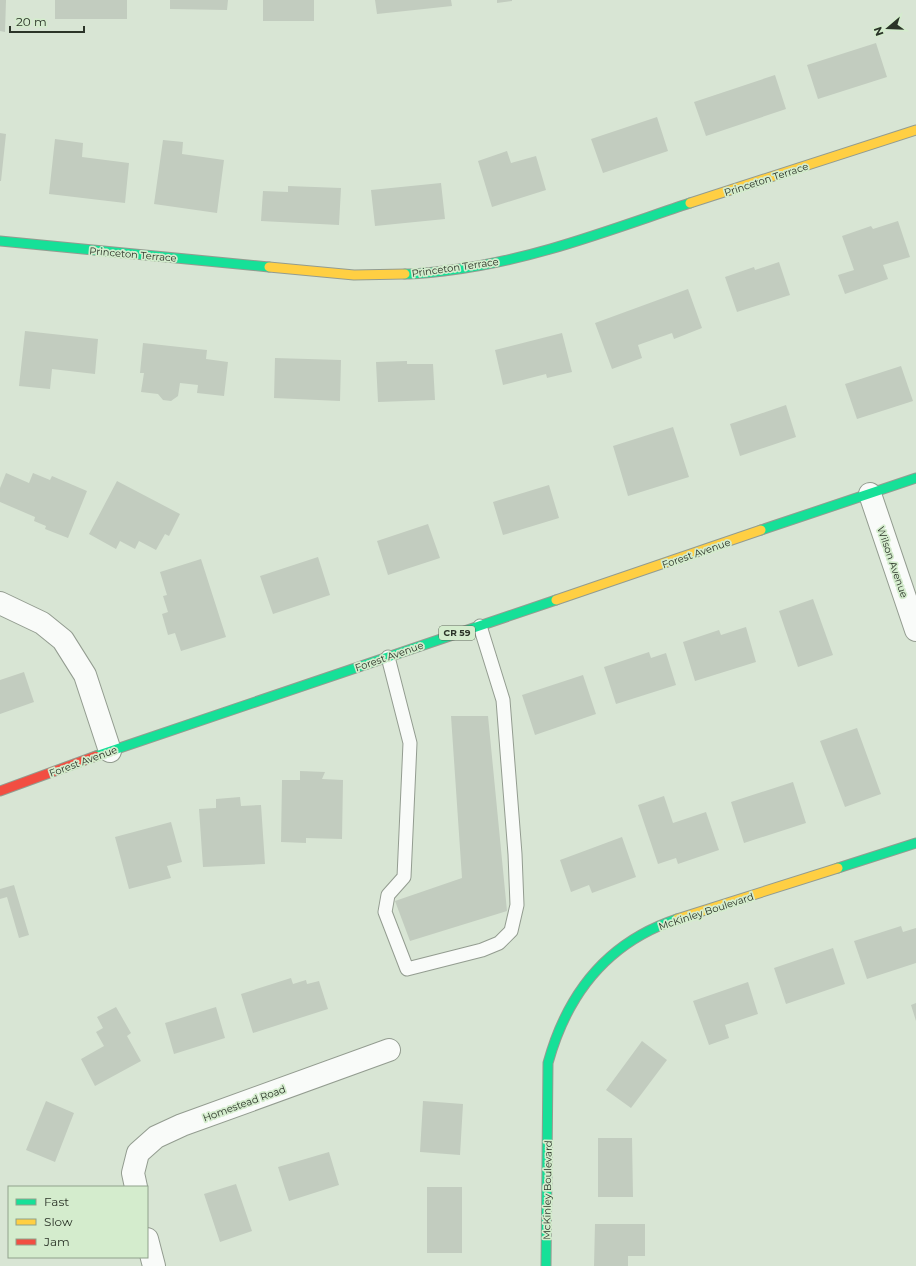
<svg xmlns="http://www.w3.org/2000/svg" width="916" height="1266" font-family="Montserrat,sans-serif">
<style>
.building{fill:#c2ccbf}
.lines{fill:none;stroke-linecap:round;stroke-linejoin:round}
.lane-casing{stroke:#939c90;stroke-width:15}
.street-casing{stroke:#939c90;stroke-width:24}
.fast-casing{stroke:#939c90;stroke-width:11}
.slow-casing{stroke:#939c90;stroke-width:11}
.jam-casing{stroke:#939c90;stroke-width:11}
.lane{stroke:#f9fbf9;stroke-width:13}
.street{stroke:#f9fbf9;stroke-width:22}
.fast{stroke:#16e098;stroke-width:9}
.slow{stroke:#ffcf43;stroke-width:9}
.jam{stroke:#f24e42;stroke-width:9}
.labels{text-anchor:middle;stroke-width:3.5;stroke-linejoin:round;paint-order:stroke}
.shield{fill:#d4eccd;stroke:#5e6b5a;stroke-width:1}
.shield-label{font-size:9px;font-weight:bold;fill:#2b3428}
.street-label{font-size:10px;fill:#2b3428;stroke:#d4eccd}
</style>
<rect width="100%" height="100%" fill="#d8e5d4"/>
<!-- building -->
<path class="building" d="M 0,0 L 6,0 L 5,32 L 0,31 Z
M 55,0 L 127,0 L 127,19 L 55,19 Z
M 170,0 L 228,0 L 227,10 L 170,9 Z
M 263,0 L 314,0 L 314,21 L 263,21 Z
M 375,0 L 451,0 L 452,6 L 377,14 Z
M 497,0 L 512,0 L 512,1 L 497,3 Z
M 876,43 L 887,77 L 818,99 L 807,65 Z
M 775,75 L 786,109 L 706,136 L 694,102 Z
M 657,117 L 668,151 L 603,173 L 591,139 Z
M 0,133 L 6,134 L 1,181 L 0,181 Z
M 55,139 L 83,143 L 82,157 L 129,163 L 125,203 L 49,194 Z
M 163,140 L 183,142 L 182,154 L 224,160 L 217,213 L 154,204 Z
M 507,151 L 511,163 L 536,156 L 546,190 L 492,207 L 478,161 Z
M 441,183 L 445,219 L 375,226 L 371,190 Z
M 288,186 L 341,188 L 339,225 L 261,221 L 263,191 L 288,192 Z
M 898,221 L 910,257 L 883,265 L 888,279 L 845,294 L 838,275 L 854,270 L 842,236 L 871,226 L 873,229 Z
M 779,262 L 790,295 L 737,312 L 725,277 L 754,267 L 755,270 Z
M 688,289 L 702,328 L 674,339 L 672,333 L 638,345 L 642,358 L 612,369 L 595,323 Z
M 25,331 L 98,339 L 95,374 L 52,369 L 50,389 L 19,386 Z
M 562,333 L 572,372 L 547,378 L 546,374 L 503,385 L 495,350 Z
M 143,343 L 207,350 L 206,359 L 228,362 L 224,396 L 197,393 L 198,385 L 180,383 L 178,396 L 171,401 L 163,400 L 158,394 L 141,392 L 144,373 L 140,373 Z
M 275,358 L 341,360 L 340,401 L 274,398 Z
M 407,361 L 407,364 L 433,364 L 435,400 L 378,402 L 376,362 Z
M 901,366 L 913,401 L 857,419 L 845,384 Z
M 786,405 L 796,437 L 740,456 L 730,424 Z
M 673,427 L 689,477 L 628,496 L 613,446 Z
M 6,473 L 29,483 L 33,473 L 50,480 L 52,476 L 87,491 L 68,538 L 45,529 L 46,526 L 34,521 L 35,517 L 0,502 L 0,488 Z
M 117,481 L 180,514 L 169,536 L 165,534 L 156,550 L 139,541 L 135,549 L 120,541 L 116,549 L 89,534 Z
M 549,485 L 559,518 L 503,535 L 493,502 Z
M 428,524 L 440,558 L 388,575 L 377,541 Z
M 318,557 L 330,595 L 273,614 L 260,576 Z
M 201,559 L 226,637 L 181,651 L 175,633 L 168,635 L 162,614 L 168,612 L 163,596 L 167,595 L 160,572 Z
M 813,599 L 833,655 L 798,667 L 779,611 Z
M 746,627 L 756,662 L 695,681 L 683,642 L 719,630 L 721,635 Z
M 649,652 L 651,658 L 666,653 L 676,685 L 616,704 L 604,667 Z
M 24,672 L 34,702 L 0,714 L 0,680 Z
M 583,675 L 596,714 L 535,735 L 522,695 Z
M 451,716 L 488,716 L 507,911 L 410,941 L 395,901 L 462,878 Z
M 857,728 L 881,794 L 845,807 L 820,741 Z
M 300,771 L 325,772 L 322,779 L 343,780 L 342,839 L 306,838 L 306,843 L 281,842 L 282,780 L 300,780 Z
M 793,782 L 806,823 L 744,843 L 731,802 Z
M 664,796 L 673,823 L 706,812 L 719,850 L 678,864 L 676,858 L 658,864 L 638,805 Z
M 240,797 L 241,806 L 261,805 L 265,864 L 203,867 L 199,809 L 216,808 L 216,799 Z
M 171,822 L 182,862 L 167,866 L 171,878 L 129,889 L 115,837 Z
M 622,837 L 636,877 L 592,893 L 589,885 L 571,892 L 560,860 Z
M 14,885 L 29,935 L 19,938 L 7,897 L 0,899 L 0,889 Z
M 901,926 L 903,932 L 916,928 L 916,963 L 867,979 L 854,941 Z
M 833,948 L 845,984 L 786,1004 L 774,968 Z
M 291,978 L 293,984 L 306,980 L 307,984 L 319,981 L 328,1009 L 253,1033 L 241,994 Z
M 748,982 L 758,1014 L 725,1025 L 729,1038 L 709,1045 L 693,1001 Z
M 916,1003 L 916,1021 L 911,1005 Z
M 116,1007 L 131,1033 L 127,1036 L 141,1061 L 95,1086 L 81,1059 L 104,1046 L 96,1032 L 103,1028 L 97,1017 Z
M 216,1007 L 225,1038 L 174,1054 L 165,1023 Z
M 642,1041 L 667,1060 L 631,1108 L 606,1090 Z
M 46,1101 L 74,1113 L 55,1162 L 26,1150 Z
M 423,1101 L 463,1104 L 460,1155 L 420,1152 Z
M 598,1138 L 632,1138 L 633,1197 L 598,1197 Z
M 329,1152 L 339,1185 L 289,1201 L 278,1167 Z
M 236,1184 L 252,1231 L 220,1242 L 204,1194 Z
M 427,1187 L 462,1187 L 462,1253 L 427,1253 Z
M 595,1224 L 645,1224 L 645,1256 L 628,1256 L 628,1266 L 594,1266 Z"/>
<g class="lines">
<!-- lane casing -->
<g class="lane-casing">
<path id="lane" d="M 388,657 L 410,743 L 404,877 L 388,895 L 385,912 L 407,969 L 482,950 L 499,943 L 511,931 L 517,905 L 515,854 L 503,700 L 480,626"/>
</g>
<!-- street casing -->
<g class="street-casing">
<path id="street" d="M 870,494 L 916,630
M 0,603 L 42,623 L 63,640 L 85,675 L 110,751
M 136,1187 L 133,1173 L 138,1153 L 156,1137 L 182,1125 L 389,1050
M 147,1239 L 154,1266"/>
</g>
<!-- fast casing -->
<g class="fast-casing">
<path id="fast" d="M 0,241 L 269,267
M 405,274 C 421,274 436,272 451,270 C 533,260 612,229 690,203
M 761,530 L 916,478
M 96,756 L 556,600
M 838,868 L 916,843
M 546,1266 L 548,1063 C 567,994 608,942 677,919"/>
</g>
<!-- slow casing -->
<g class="slow-casing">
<path id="slow" d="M 690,203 L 916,130
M 269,267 L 354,275 L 405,274
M 556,600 L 761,530
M 677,919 L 838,868"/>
</g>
<!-- jam casing -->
<g class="jam-casing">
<path id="jam" d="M 0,791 L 96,756"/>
</g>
<!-- lane -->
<use href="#lane" class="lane"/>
<!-- street -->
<use href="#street" class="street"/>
<!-- fast -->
<use href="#fast" class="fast"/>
<!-- slow -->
<use href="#slow" class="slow"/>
<!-- jam -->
<use href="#jam" class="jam"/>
</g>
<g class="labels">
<!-- shield labels -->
<rect class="shield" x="439" y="626" width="36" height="14" rx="3"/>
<g class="shield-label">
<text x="457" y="636">CR 59</text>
</g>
<!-- street labels -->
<g class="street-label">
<text transform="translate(766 179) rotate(-18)" y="4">Princeton Terrace</text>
<text transform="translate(133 254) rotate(5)" y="4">Princeton Terrace</text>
<text transform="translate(455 267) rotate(-8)" y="4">Princeton Terrace</text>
<text transform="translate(696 553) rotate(-19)" y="4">Forest Avenue</text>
<text transform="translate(893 562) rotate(71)" y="4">Wilson Avenue</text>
<text transform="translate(389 656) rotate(-19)" y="4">Forest Avenue</text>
<text transform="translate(83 761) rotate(-20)" y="4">Forest Avenue</text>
<text transform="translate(706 911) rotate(-18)" y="4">McKinley Boulevard</text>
<text transform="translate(244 1103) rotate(-20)" y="4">Homestead Road</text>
<text transform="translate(547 1190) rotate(-89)" y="4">McKinley Boulevard</text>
</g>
</g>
<!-- legend -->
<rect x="8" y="1186" width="140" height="72" fill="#d4eccd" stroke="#90a28b"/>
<rect x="16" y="1199" width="20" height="6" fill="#16e098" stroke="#90a28b"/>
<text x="44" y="1206" font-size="12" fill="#2b3428">Fast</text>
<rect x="16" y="1219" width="20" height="6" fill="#ffcf43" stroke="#90a28b"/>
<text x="44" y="1226" font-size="12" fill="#2b3428">Slow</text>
<rect x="16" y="1239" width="20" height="6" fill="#f24e42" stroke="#90a28b"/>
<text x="44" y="1246" font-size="12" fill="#2b3428">Jam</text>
<!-- north arrow -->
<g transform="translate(888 28) rotate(251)" stroke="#d4eccd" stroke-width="3" paint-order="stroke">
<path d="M0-3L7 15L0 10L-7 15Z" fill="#2b3428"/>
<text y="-6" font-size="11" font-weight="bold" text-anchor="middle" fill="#2b3428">N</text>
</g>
<!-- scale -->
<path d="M10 26v6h74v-6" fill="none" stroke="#2b3428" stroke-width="2"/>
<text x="16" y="26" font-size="12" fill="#2b3428" stroke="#d4eccd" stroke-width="3" paint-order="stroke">20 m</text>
</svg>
